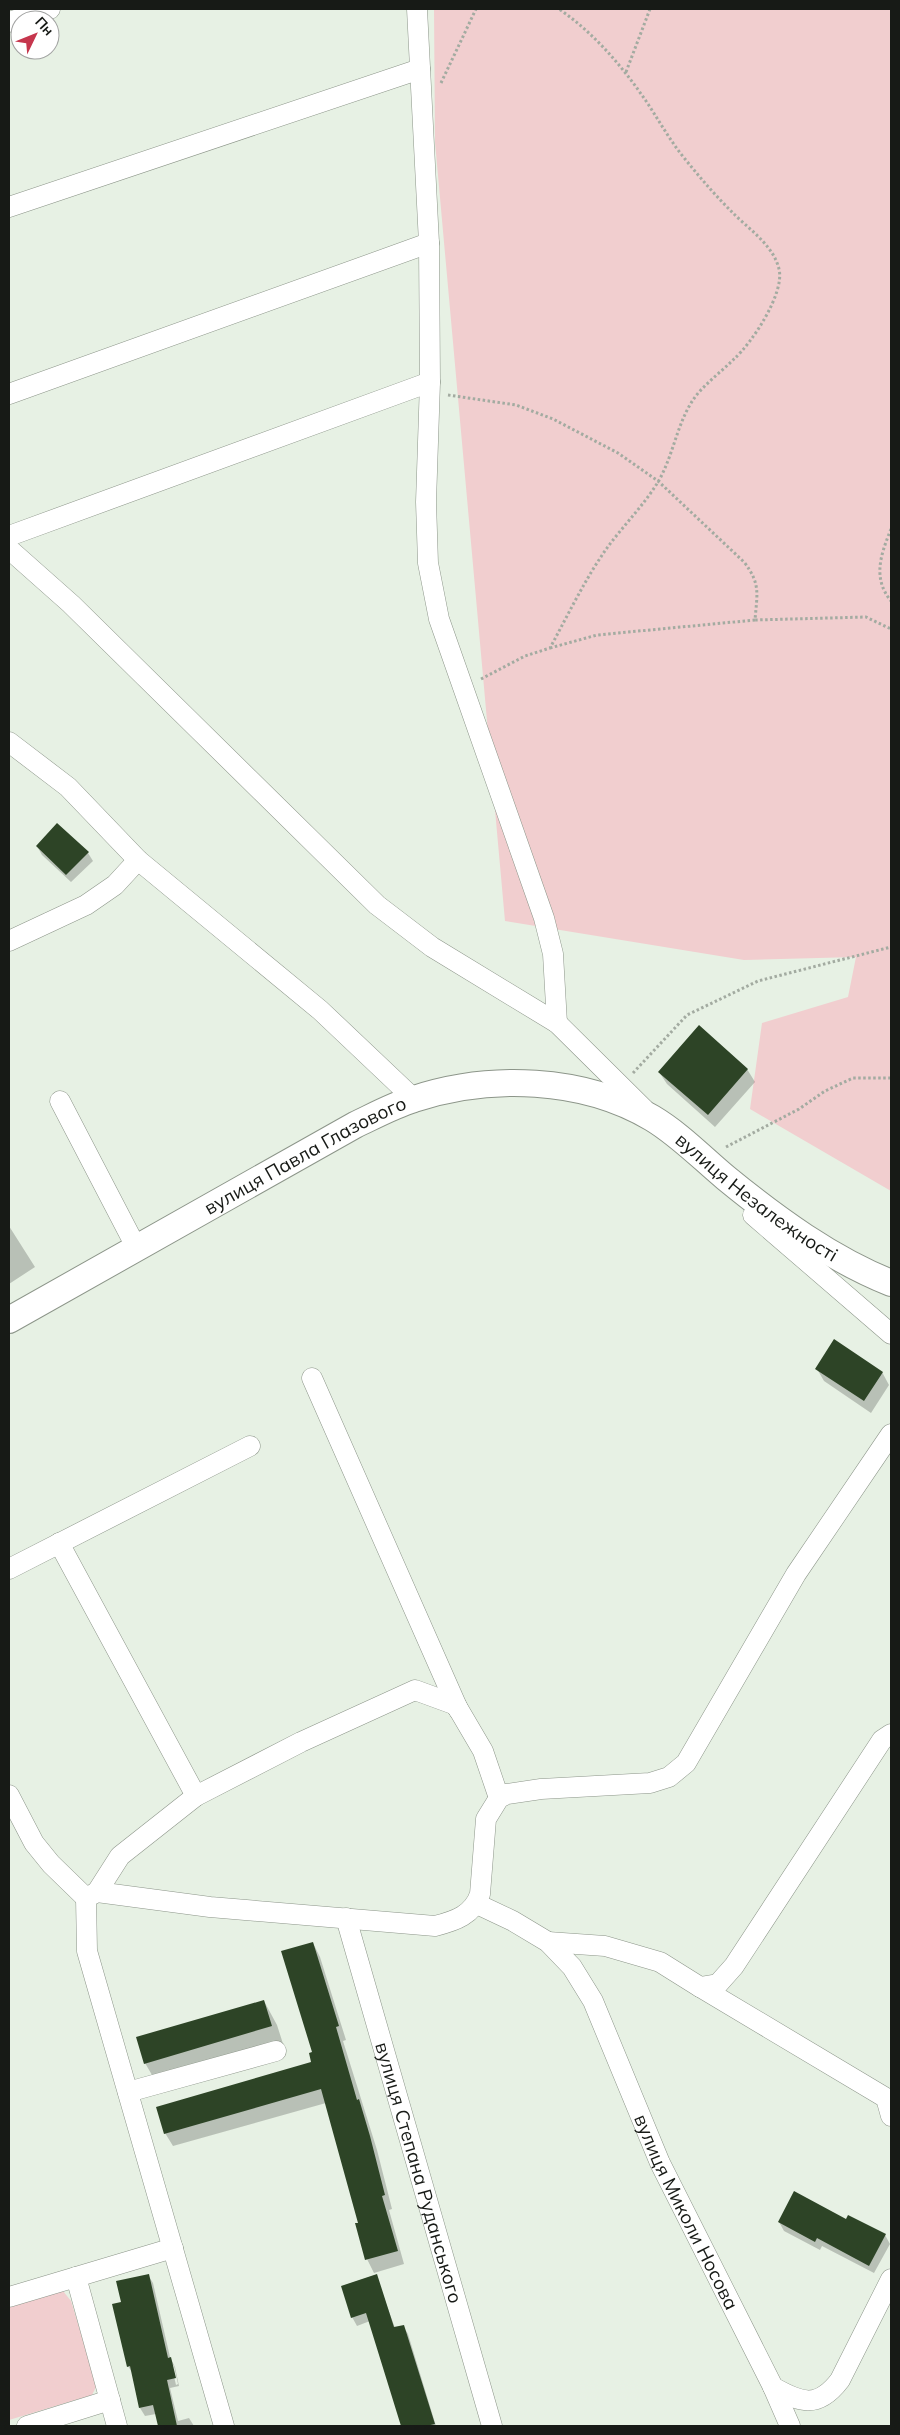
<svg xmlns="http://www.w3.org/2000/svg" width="900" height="2435" font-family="Mulish,sans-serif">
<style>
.green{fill:#f1cecf}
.shadow{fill:#0003;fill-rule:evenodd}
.building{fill:#2d4426}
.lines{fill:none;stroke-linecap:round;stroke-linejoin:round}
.minor-casing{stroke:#8c9589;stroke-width:21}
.major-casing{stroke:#8c9589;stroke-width:28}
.path{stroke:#a3aba1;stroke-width:3;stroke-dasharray:2.5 2.5;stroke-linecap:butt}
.minor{stroke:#fff;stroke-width:20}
.major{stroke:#fff;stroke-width:26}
.labels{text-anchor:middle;stroke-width:5;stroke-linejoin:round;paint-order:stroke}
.street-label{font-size:19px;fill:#171a16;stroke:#fff}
</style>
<rect width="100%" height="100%" fill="#e7f1e4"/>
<!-- green -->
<path class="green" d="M 434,9 L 891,9 L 891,1191 L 750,1109 L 762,1023 L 848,997 L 856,957 L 744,960 L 505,921 L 435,142 Z
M 63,2291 L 71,2301 L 97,2385 L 92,2395 L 9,2420 L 9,2307 Z"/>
<!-- shadow -->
<path class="shadow" d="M 57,825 L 88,853 L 93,861 L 71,882 L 42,855 L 37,846 Z
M 747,1069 L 755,1082 L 715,1127 L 667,1084 L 659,1072 Z
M 9,1226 L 35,1267 L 9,1284 Z
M 817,1369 L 882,1372 L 889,1385 L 871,1413 L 824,1381 Z
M 313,1943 L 320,1957 L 346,2040 L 343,2041 L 377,2150 L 392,2209 L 389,2210 L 404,2264 L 374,2273 L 367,2259 L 360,2223 L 326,2103 L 173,2146 L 165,2133 L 313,2063 Z
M 264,2001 L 277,2025 L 285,2050 L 159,2087 L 145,2063 Z
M 846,2221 L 885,2235 L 890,2244 L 874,2273 L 822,2246 L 820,2250 L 784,2231 L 779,2222 Z
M 148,2275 L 153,2283 L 170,2357 L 175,2367 L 179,2386 L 170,2388 L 178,2421 L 189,2418 L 194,2426 L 159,2426 L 156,2414 L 145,2416 L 140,2408 L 133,2374 L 128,2366 L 122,2303 ZM 171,2363 L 174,2366 L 178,2384 L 176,2385 Z
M 376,2276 L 395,2328 L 403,2326 L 408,2334 L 436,2426 L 402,2426 L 370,2321 L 357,2326 L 352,2317 Z"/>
<!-- building -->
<path class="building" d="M 57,823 L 89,852 L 66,875 L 36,846 Z
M 699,1025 L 748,1069 L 708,1115 L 658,1072 Z
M 834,1339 L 883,1372 L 864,1401 L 815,1369 Z
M 313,1942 L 339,2026 L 336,2027 L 357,2100 L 359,2099 L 370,2136 L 385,2195 L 382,2196 L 398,2251 L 365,2260 L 355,2223 L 358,2223 L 321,2089 L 164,2134 L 156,2107 L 311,2062 L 309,2053 L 312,2052 L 281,1951 Z
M 264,2000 L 272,2026 L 144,2064 L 136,2037 Z
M 794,2191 L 846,2219 L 848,2215 L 886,2234 L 869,2266 L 817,2238 L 815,2242 L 778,2222 Z
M 149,2274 L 168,2358 L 171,2357 L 176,2378 L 167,2380 L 177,2426 L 158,2426 L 153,2405 L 139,2408 L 130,2366 L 127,2367 L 112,2304 L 121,2302 L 116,2281 Z
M 377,2274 L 394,2327 L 404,2325 L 435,2424 L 426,2426 L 401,2426 L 366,2313 L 351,2318 L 341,2286 Z"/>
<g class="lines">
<!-- minor casing -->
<g class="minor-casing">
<g id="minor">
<path d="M 417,9 L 429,243 L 430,382 L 426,502 L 428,563 L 439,619 L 544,918 L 553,954 L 557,1023"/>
<path d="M 9,22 L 50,9"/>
<path d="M 9,207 L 420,69"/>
<path d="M 9,394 L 429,243"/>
<path d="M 9,536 L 430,382"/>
<path d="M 9,549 L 71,604 L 377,905 L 432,947 L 557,1023 L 644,1109"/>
<path d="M 9,742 L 68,787 L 138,860 L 320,1010 L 414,1099"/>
<path d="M 9,941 L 86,905 L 115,885 L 138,860"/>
<path d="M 60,1101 L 136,1247"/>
<path d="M 753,1215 L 891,1334"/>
<path d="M 312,1378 L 458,1709"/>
<path d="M 59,1543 L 196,1796"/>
<path d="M 9,1569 L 250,1446"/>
<path d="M 9,1795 L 34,1843 L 51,1864 L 86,1898"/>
<path d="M 97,1892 L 120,1856 L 196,1796 L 301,1742 L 415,1690 L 456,1705 L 483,1751 L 499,1798"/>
<path id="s1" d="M 477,1904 L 513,1921 L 548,1942 L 572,1967 L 593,2001 L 660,2163 L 773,2387 C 801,2403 818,2409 840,2380 L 891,2279"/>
<path id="s2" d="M 346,1918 L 492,2426"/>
<path d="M 548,1942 L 605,1946 L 660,1962 L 700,1987 L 718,1984 L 734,1966 L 882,1740 L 891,1734"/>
<path d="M 700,1987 L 886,2098 L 891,2116"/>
<path d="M 128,2092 L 276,2051"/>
<path d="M 76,2277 L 117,2426"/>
<path d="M 9,2297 L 173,2248"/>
<path d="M 773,2387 L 790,2426"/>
<path d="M 27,2426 L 110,2400"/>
<path d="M 224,2426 L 87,1951 L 86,1898 L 97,1892 L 210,1907 L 435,1926 C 455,1921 473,1915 480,1894 L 486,1819 L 499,1798 L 507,1794 L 541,1789 L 650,1783 L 669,1777 L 686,1763 L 796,1574 L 891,1434"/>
</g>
</g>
<!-- major casing -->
<g class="major-casing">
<g id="major">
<path id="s3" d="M 9,1320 L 355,1125 C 374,1116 394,1105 414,1099 C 490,1074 583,1077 652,1118 C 679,1134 702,1158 726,1178 C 776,1219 831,1259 891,1283"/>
</g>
</g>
<!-- path -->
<path class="path" d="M 626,72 L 650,9
M 441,83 L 476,9
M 448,395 L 516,405 L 553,419 L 618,453 L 658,481 L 744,562 C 761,584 757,594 755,620 L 866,617 L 891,629
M 891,529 C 881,554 872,578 891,601
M 550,648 L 597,635 L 755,620
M 481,679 L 525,656 L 550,648 C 568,615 585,579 607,548 C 623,526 644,505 658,482 C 675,453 677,418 699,392 C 710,380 723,370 734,359 C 752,343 785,293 779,269 C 773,244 747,228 731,211 C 713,193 697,174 681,154 C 668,137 658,119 646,101 C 622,66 594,33 559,9
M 633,1073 L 687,1015 L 758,981 L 891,947
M 726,1147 L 799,1109 L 825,1091 L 853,1078 L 891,1078"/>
<!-- minor -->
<use href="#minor" class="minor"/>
<!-- major -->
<use href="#major" class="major"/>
</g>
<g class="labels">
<!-- street labels -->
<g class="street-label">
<text dy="7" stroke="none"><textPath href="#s3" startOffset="339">вулиця Павла Глазового</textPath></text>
<text dy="7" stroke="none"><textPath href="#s3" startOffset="839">вулиця Незалежності</textPath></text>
<text dy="7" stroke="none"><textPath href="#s2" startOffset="265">вулиця Степана Руданського</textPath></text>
<text dy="7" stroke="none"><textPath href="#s1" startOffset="386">вулиця Миколи Носова</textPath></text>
</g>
</g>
<!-- border -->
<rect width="900" height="2435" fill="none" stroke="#171a16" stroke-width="20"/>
<!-- north arrow -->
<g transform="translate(35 35) rotate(47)"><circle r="24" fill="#ffffff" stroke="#a2a3a2"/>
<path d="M0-4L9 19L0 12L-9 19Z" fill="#c6364d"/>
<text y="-8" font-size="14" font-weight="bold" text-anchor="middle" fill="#171a16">Пн</text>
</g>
</svg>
